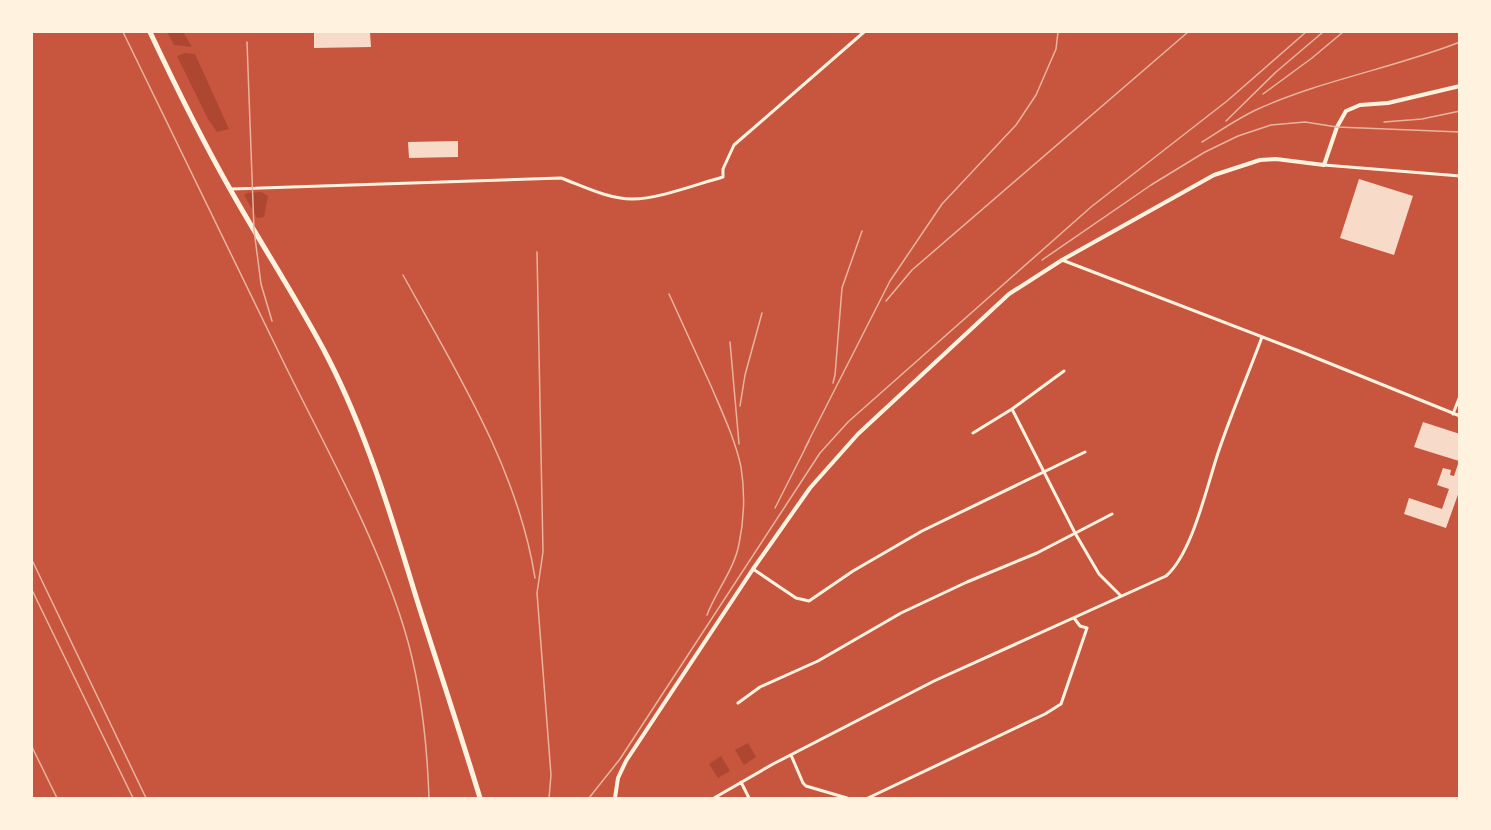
<svg xmlns="http://www.w3.org/2000/svg" width="1491" height="830" font-family="'IBM Plex Serif',serif">
<style>
.green{fill:#ae4732}
.building{fill:#f7dbc8}
.lines{fill:none;stroke-linecap:round;stroke-linejoin:round}
.minor{stroke:#fff3e0;stroke-width:3}
.tertiary{stroke:#fff3e0;stroke-width:4}
.trunk{stroke:#fff3e0;stroke-width:5}
.rail{stroke:#e9b49f;stroke-width:1.5}
</style>
<rect width="100%" height="100%" fill="#c8553d"/>
<!-- green -->
<path class="green" d="M 167,32 L 183,32 L 192,47 L 174,45 Z
M 185,53 L 195,54 L 229,129 L 217,132 L 208,119 L 177,56 Z
M 261,192 L 268,196 L 264,217 L 257,218 L 244,195 L 247,193 Z
M 748,743 L 756,757 L 744,765 L 735,750 Z
M 721,756 L 730,771 L 718,778 L 709,764 Z"/>
<!-- building -->
<path class="building" d="M 314,32 L 370,32 L 371,47 L 314,48 Z
M 458,141 L 458,157 L 409,158 L 408,142 Z
M 1359,179 L 1413,196 L 1394,255 L 1340,238 Z
M 1423,422 L 1460,434 L 1460,474 L 1458,479 L 1460,479 L 1460,489 L 1446,528 L 1404,514 L 1409,498 L 1442,509 L 1449,489 L 1437,485 L 1443,468 L 1451,470 L 1450,475 L 1454,476 L 1459,461 L 1414,447 Z"/>
<g class="lines">
<!-- minor -->
<path class="minor" d="M 1324,165 L 1460,176
M 230,189 L 561,178 C 583,186 608,199 632,199 C 659,199 697,184 723,177 L 723,169 L 734,145 L 864,32
M 1062,260 L 1299,351 L 1460,416
M 1012,409 L 1075,533 L 1099,574 L 1120,595
M 1453,414 L 1460,396
M 973,433 L 1012,409 L 1064,371
M 753,569 L 796,598 L 809,601 L 853,571 L 922,531 L 1085,452
M 738,703 L 760,687 L 818,661 L 901,613 L 967,582 L 1037,553 L 1112,514
M 791,755 L 803,783 L 806,786 L 847,798
M 741,782 L 749,798
M 714,798 L 773,764 L 934,681 L 1166,576 C 1192,554 1207,486 1218,453 C 1231,414 1248,375 1262,337
M 868,798 L 1045,714 L 1061,704 L 1087,628 L 1080,626 L 1074,618"/>
<!-- tertiary -->
<path class="tertiary" d="M 615,798 L 618,778 L 626,761 L 753,569 L 810,488 L 858,434 L 1009,294 L 1062,260 L 1214,175 L 1260,160 L 1276,159 L 1324,165 L 1337,127 L 1346,111 L 1360,105 L 1388,103 L 1460,86"/>
<!-- trunk -->
<path class="trunk" d="M 150,32 C 175,85 201,138 230,189 C 262,246 298,300 328,358 C 367,434 392,518 417,600 C 438,666 460,732 480,798"/>
<!-- rail -->
<path class="rail" d="M 123,32 C 176,141 229,250 282,359 C 325,447 375,534 404,628 C 421,683 427,741 429,798
M 247,42 L 254,230 L 261,284 L 272,321
M 1263,94 L 1312,58 L 1343,32
M 1226,121 L 1276,72 L 1323,32
M 1384,122 L 1422,119 L 1460,111
M 1202,142 C 1220,131 1238,118 1258,109 C 1322,80 1394,68 1460,42
M 537,252 L 543,552 L 537,593 L 551,775 L 549,798
M 1042,260 L 1151,185 L 1205,152 L 1238,136 L 1271,125 L 1305,122 L 1337,127 L 1460,132
M 403,275 C 456,371 518,469 535,578
M 669,294 C 683,325 697,355 711,386 C 722,412 735,439 741,467 C 745,492 744,520 739,544 C 734,570 716,591 707,615
M 886,301 L 912,270 L 1188,32
M 730,342 L 739,444
M 833,383 L 835,375 L 842,288 L 862,231
M 740,406 L 745,375 L 762,313
M 805,448 L 890,281 L 942,204 L 1016,125 L 1036,95 L 1056,49 L 1058,32
M 775,508 L 809,441
M 32,560 L 146,798
M 32,590 L 133,798
M 32,747 L 57,798
M 589,798 L 620,759 L 820,453 L 848,422 L 1091,207 L 1227,101 L 1306,32"/>
</g>
<!-- border -->
<rect width="1491" height="830" fill="none" stroke="#fff3e0" stroke-width="66"/>
</svg>
